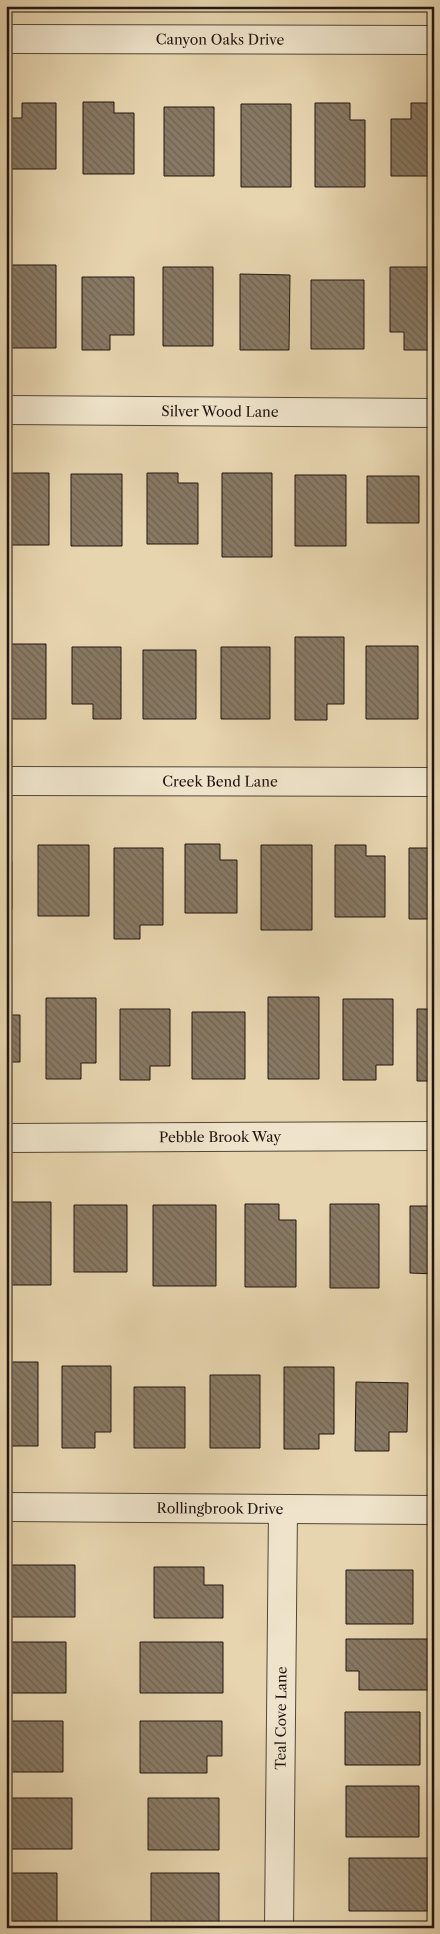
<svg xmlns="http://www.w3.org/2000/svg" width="440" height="1934" font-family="'Libre Caslon Text',serif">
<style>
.building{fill:url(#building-back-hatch);stroke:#221612}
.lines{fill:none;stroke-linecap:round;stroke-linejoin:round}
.minor-casing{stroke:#534639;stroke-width:30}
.minor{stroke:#efe4cb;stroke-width:28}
.labels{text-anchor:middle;stroke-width:4.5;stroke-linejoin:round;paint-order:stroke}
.street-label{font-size:14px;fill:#221612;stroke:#efe4cb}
</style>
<defs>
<pattern id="building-back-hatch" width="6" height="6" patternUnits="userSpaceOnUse" patternTransform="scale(1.25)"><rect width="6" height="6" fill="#887964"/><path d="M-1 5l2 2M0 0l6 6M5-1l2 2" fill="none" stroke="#6f6251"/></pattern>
</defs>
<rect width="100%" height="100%" fill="#e7d5af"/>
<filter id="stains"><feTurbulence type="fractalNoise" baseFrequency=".004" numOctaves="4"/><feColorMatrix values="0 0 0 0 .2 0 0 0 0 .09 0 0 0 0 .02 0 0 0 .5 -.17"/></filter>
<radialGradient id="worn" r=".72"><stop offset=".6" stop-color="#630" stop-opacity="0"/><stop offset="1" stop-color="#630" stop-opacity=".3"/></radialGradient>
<!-- building -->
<path class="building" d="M 83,102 L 114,102 L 114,113 L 134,113 L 134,174 L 83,174 Z
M 22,103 L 56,103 L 56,169 L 6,169 L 6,118 L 22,118 Z
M 315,103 L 350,103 L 350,120 L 365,120 L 365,187 L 315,187 Z
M 411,103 L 434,103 L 434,176 L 391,176 L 391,119 L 411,119 Z
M 241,104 L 291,104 L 291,187 L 241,187 Z
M 164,107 L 214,107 L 214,176 L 164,176 Z
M 6,265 L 56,265 L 56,348 L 6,348 Z
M 163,267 L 213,267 L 213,346 L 163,346 Z
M 390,267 L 434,267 L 434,350 L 404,350 L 404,332 L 390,332 Z
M 240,274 L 290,275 L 289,350 L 240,350 Z
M 82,277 L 134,277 L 134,335 L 110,335 L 110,350 L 82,350 Z
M 311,280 L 364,280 L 364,349 L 311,349 Z
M 6,473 L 49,473 L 49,545 L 6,545 Z
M 147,473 L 178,473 L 178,483 L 198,483 L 198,544 L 147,544 Z
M 222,473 L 272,473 L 272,557 L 222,557 Z
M 71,474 L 122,474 L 122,546 L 71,546 Z
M 295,475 L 346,475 L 346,546 L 295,546 Z
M 367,476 L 419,476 L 419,523 L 367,523 Z
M 295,637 L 344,637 L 344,704 L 327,704 L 327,720 L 295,720 Z
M 6,644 L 46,644 L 46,719 L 6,719 Z
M 366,646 L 418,646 L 418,719 L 366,719 Z
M 72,647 L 121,647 L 121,719 L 93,719 L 93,704 L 72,704 Z
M 221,647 L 270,647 L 270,719 L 221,719 Z
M 143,650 L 196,650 L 196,719 L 143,719 Z
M 185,844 L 220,844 L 220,860 L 237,860 L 237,913 L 185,913 Z
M 38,845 L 89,845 L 89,916 L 38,916 Z
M 261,845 L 312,845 L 312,930 L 261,930 Z
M 335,845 L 366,845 L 366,856 L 385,856 L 385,917 L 335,917 Z
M 114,848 L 163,848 L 163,925 L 140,925 L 140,939 L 114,939 Z
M 409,848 L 434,848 L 434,919 L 409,919 Z
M 6,861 L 12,861 L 12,909 L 6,909 Z
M 268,997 L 319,997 L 319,1079 L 268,1079 Z
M 46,998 L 96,998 L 96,1063 L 81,1063 L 81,1079 L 46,1079 Z
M 343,999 L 393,999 L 393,1065 L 376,1065 L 376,1080 L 343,1080 Z
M 120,1009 L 170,1009 L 170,1066 L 150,1066 L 150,1080 L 120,1080 Z
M 417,1009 L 434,1009 L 434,1081 L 417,1081 Z
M 192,1012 L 245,1012 L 245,1079 L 192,1079 Z
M 6,1015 L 20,1015 L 20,1062 L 6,1062 Z
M 6,1202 L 51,1202 L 51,1285 L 6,1285 Z
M 245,1204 L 279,1204 L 279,1220 L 296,1220 L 296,1287 L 245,1287 Z
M 330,1204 L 379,1204 L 379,1288 L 330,1288 Z
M 74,1205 L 127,1205 L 127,1272 L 74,1272 Z
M 153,1205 L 216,1205 L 216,1286 L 153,1286 Z
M 410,1206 L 434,1206 L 434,1274 L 410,1273 Z
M 6,1362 L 38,1362 L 38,1446 L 6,1446 Z
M 62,1366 L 111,1366 L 111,1432 L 95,1432 L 95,1448 L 62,1448 Z
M 284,1367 L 334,1367 L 334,1434 L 319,1434 L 319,1449 L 284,1449 Z
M 432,1367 L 434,1367 L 434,1450 L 432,1450 Z
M 210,1375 L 260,1375 L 260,1448 L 210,1448 Z
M 356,1382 L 408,1383 L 407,1432 L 389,1432 L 389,1451 L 355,1451 Z
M 134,1387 L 185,1387 L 185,1448 L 134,1448 Z
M 8,1565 L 75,1565 L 75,1617 L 6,1617 Z
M 154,1567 L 204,1567 L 204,1585 L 223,1585 L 223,1618 L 154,1618 Z
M 346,1570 L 413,1570 L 413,1624 L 346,1624 Z
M 346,1639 L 429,1639 L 429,1690 L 359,1690 L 359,1671 L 346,1671 Z
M 6,1642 L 66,1642 L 66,1693 L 6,1693 Z
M 140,1642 L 223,1642 L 223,1693 L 140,1693 Z
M 345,1712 L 420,1712 L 420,1765 L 345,1765 Z
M 6,1721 L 63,1721 L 63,1772 L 6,1772 Z
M 140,1721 L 222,1721 L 222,1756 L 207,1756 L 207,1773 L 140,1773 Z
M 346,1786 L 419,1786 L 419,1837 L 346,1837 Z
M 6,1798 L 72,1798 L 72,1849 L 6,1849 Z
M 148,1798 L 219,1798 L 219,1850 L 148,1850 Z
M 349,1858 L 428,1858 L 428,1911 L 349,1911 Z
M 6,1873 L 57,1873 L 57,1927 L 6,1927 Z
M 151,1873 L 219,1873 L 219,1927 L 151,1927 Z"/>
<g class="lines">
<!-- minor casing -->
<g class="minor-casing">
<g id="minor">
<path id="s1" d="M 6,39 L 434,40"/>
<path id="s2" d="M 6,410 L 434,413"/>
<path id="s3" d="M 6,781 L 434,782"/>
<path id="s4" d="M 6,1138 L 434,1136"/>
<path id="s5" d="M 6,1507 L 434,1510"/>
<path id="s6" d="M 279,1928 L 283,1509"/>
</g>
</g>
<!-- minor -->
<use href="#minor" class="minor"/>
</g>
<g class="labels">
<!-- street labels -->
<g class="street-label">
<text dy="5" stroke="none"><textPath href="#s1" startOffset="214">Canyon Oaks Drive</textPath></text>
<text dy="5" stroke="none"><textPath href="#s2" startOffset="214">Silver Wood Lane</textPath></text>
<text dy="5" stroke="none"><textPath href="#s3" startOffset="214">Creek Bend Lane</textPath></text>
<text dy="5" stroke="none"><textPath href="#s4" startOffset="214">Pebble Brook Way</textPath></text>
<text dy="5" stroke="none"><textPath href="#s5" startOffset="214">Rollingbrook Drive</textPath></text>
<text dy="5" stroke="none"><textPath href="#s6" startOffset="210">Teal Cove Lane</textPath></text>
</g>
</g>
<!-- margin -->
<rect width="440" height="1934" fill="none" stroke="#e7d5af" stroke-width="25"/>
<rect x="8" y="8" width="425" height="1919" fill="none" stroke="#221612" stroke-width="2.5"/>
<rect x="12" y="12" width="415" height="1909" fill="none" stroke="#221612"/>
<rect width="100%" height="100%" filter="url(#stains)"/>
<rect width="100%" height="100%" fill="url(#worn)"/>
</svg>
